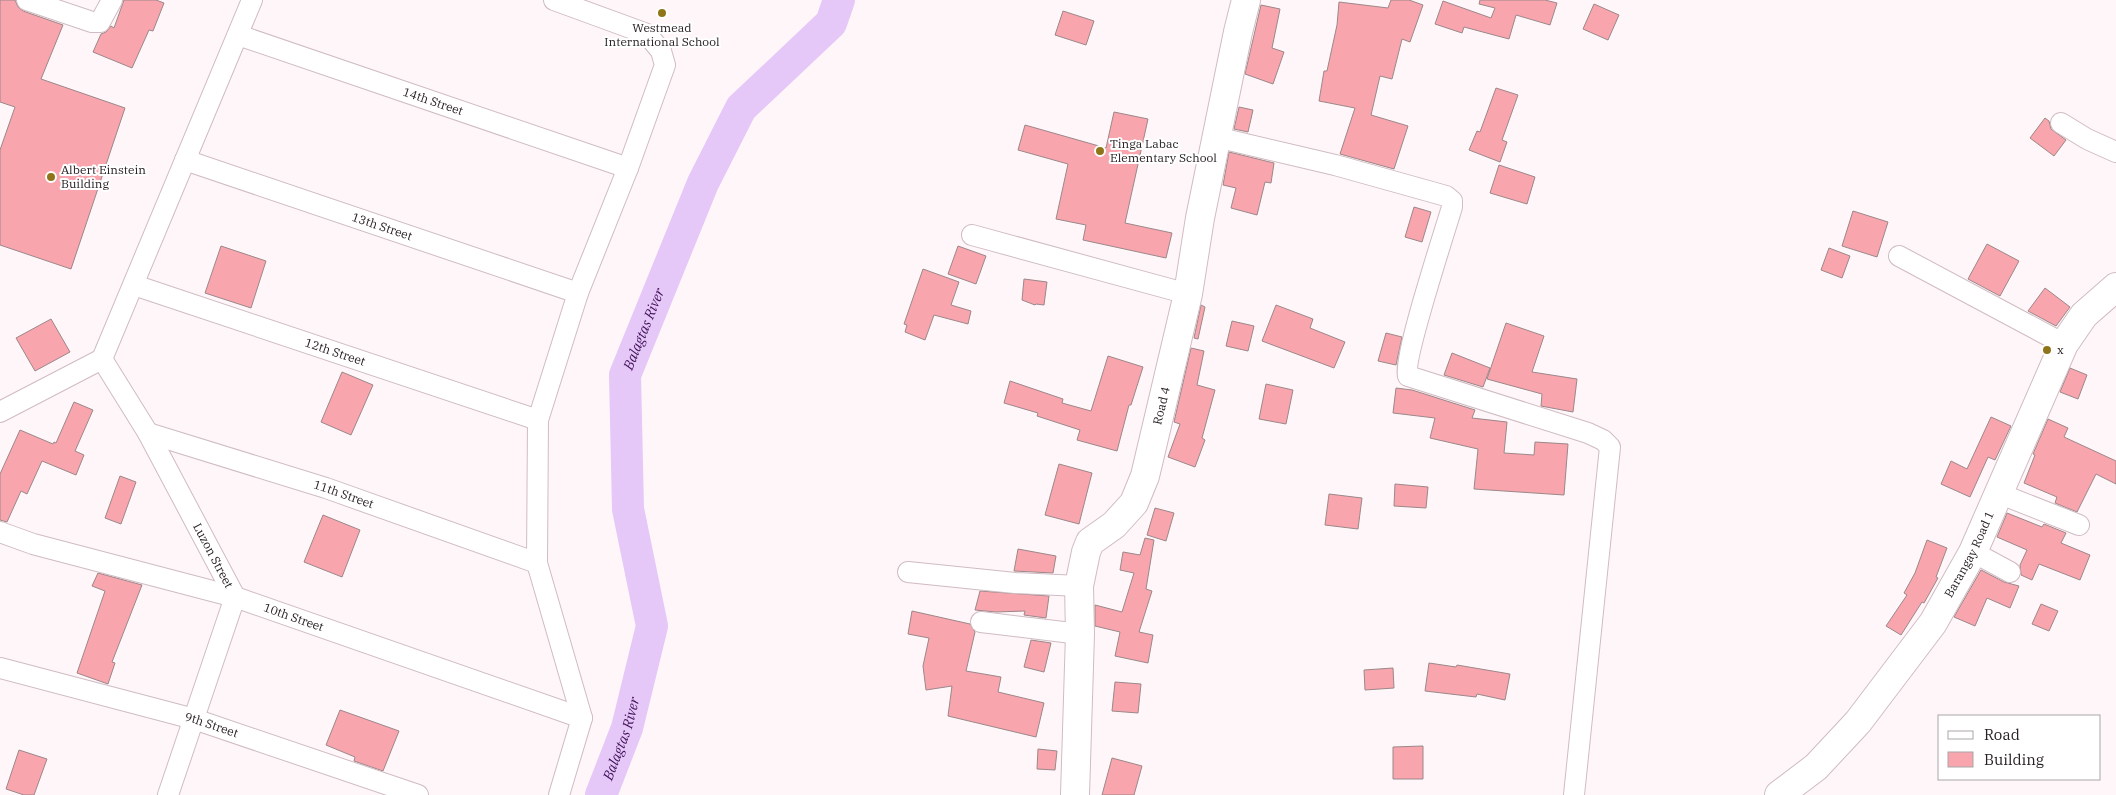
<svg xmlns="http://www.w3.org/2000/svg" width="2116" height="795" font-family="'IBM Plex Serif',serif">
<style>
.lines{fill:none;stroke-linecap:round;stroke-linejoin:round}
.river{stroke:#e5c7f8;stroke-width:32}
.building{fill:#f8a5ae;stroke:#9c8789}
.street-casing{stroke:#d0bcc3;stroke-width:22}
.secondary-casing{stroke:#d0bcc3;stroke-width:30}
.street{stroke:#fff;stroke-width:20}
.secondary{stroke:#fff;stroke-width:28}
.poi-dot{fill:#8e751a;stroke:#fff;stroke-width:2}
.labels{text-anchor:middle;stroke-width:4;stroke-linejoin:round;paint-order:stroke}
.poi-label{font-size:12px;fill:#282124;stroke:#fff;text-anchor:start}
.street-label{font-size:12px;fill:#282124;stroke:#fff}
.water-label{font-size:14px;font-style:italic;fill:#411158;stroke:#fff}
</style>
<rect width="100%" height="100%" fill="#fef6f9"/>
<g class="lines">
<!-- river -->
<path class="river" id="s1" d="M 601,795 L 627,728 L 652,626 L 628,509 L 625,375 L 703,183 L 741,108 L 831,23 L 839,0"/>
</g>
<!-- building -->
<path class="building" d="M 0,0 L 15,0 L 18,7 L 23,11 L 63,25 L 41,79 L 125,108 L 71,269 L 0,245 L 0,150 L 15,107 L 0,102 Z
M 124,0 L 156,0 L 164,3 L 153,31 L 149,30 L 132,68 L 93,52 L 101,34 L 106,32 L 111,26 L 114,28 Z
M 1391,0 L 1409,0 L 1423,5 L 1410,42 L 1402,39 L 1392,79 L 1380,76 L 1371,115 L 1408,126 L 1394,169 L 1340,154 L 1355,108 L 1319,101 L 1324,71 L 1327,71 L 1337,25 L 1339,2 L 1388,8 Z
M 1480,0 L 1545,0 L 1557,3 L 1550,25 L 1516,15 L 1509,39 L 1464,27 L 1462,33 L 1435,24 L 1443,1 L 1491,18 L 1495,8 L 1479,4 Z
M 1594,4 L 1619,15 L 1608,40 L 1583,29 Z
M 1261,5 L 1280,9 L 1272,48 L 1284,52 L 1273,84 L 1245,74 Z
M 1063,11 L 1094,21 L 1086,45 L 1055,35 Z
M 1496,88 L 1518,95 L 1502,140 L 1507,142 L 1500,162 L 1469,150 L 1477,131 L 1480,132 Z
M 1239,107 L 1253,110 L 1248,132 L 1234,129 Z
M 1114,112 L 1148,119 L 1125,223 L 1172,233 L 1166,258 L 1083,240 L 1086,225 L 1056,219 L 1068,164 L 1018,150 L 1025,125 L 1106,148 Z
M 2045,118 L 2049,121 L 2051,129 L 2066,140 L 2054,156 L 2030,138 Z
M 1229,152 L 1274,163 L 1271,183 L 1265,182 L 1257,215 L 1231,208 L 1236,188 L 1223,185 Z
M 1499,165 L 1535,177 L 1527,204 L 1490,193 Z
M 1414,207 L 1431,212 L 1422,242 L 1405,237 Z
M 1853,211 L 1888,222 L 1877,257 L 1842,246 Z
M 1987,244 L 2019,261 L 2000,296 L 1968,279 Z
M 221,246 L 266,261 L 251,308 L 205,293 Z
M 958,246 L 986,256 L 976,284 L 948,274 Z
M 1829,248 L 1850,256 L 1842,278 L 1821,270 Z
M 923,269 L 959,282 L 951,305 L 971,311 L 968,324 L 934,315 L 925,340 L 905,332 L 907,325 L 904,324 Z
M 1024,279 L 1047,282 L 1044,305 L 1036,304 L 1035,305 L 1022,300 Z
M 2045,288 L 2070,307 L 2056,326 L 2028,311 Z
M 1201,305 L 1205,307 L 1198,339 L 1194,338 Z
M 1276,305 L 1313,319 L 1310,328 L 1345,342 L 1334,368 L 1262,341 Z
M 51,319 L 70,352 L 35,371 L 16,338 Z
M 1232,321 L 1254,326 L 1248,351 L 1226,346 Z
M 1506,323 L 1544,336 L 1532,372 L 1577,379 L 1573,412 L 1541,406 L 1542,394 L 1487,379 Z
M 1386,333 L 1402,337 L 1396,365 L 1378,361 Z
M 1191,348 L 1204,351 L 1197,385 L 1215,390 L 1202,438 L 1205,440 L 1195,467 L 1168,457 L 1180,424 L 1174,422 Z
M 1452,353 L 1490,368 L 1483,387 L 1444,375 Z
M 1108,356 L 1143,367 L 1131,405 L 1129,405 L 1117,451 L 1077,440 L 1080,430 L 1037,416 L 1038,413 L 1004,403 L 1010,381 L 1063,399 L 1062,403 L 1091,411 Z
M 2070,368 L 2087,375 L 2078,399 L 2060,392 Z
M 342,372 L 373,385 L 351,435 L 321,422 Z
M 1266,384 L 1293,390 L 1286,424 L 1259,419 Z
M 1396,388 L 1412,390 L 1475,410 L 1472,418 L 1507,422 L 1504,453 L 1534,455 L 1535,442 L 1568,444 L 1564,495 L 1474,489 L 1478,449 L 1430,438 L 1435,418 L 1393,413 Z
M 74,402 L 93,410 L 75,451 L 84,455 L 76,475 L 42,461 L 27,494 L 21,491 L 7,522 L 0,520 L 0,474 L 20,430 L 53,444 L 54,442 L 56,443 Z
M 1991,417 L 2011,426 L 1995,460 L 1988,457 L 1970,497 L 1941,484 L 1951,461 L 1967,469 Z
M 2048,419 L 2068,428 L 2064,437 L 2116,461 L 2116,484 L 2096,474 L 2077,512 L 2055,503 L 2057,497 L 2024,483 L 2035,455 L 2033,454 Z
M 1059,464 L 1092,473 L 1079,524 L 1045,515 Z
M 120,476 L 136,482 L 121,524 L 105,518 Z
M 1395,484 L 1428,487 L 1426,508 L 1394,506 Z
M 1329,494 L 1362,498 L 1358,529 L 1325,525 Z
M 1155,508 L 1174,513 L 1166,541 L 1147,535 Z
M 2007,513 L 2042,527 L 2044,524 L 2066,533 L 2061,543 L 2090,555 L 2080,580 L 2039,564 L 2032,580 L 2021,575 L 2020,565 L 2027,550 L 1997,537 Z
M 323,515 L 360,530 L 342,577 L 304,562 Z
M 1145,538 L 1154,540 L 1146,589 L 1152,591 L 1139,632 L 1153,635 L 1148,663 L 1115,656 L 1120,632 L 1095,626 L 1095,605 L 1122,612 L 1134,573 L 1120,570 L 1123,552 L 1140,555 Z
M 1927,540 L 1947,548 L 1936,577 L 1938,578 L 1924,603 L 1922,602 L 1901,635 L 1886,626 L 1907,595 L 1904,593 L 1915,573 Z
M 1018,549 L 1056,556 L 1053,573 L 1014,571 Z
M 1981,570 L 2004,582 L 2019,586 L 2010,608 L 1987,598 L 1975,626 L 1954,617 Z
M 98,573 L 142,585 L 112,662 L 115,663 L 108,684 L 77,673 L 105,591 L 92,586 Z
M 980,591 L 1049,596 L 1046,618 L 1024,615 L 1025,611 L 996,612 L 975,610 Z
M 2041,604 L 2058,611 L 2049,631 L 2032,624 Z
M 912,611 L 970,624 L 975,632 L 966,671 L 1001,677 L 998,692 L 1044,703 L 1036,737 L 948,716 L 952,686 L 926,690 L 923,666 L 929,638 L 908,634 Z
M 1031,640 L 1051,643 L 1044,672 L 1024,667 Z
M 1429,663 L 1456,667 L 1457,665 L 1510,674 L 1505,700 L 1477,694 L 1476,697 L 1425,691 Z
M 1393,668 L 1394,688 L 1365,690 L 1364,670 Z
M 1115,682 L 1141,684 L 1138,713 L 1112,711 Z
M 340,710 L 399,731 L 383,771 L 354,761 L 355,757 L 326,745 Z
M 1423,746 L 1423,779 L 1393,779 L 1393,747 Z
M 1038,749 L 1057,751 L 1055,770 L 1037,769 Z
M 19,750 L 47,759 L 34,795 L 24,795 L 6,789 Z
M 1112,758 L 1142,766 L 1134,795 L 1102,795 Z"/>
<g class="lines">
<!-- street casing -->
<g class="street-casing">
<g id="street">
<path d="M 27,0 L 92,22 L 100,22 L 112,0"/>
<path d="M 554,0 L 647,34 L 661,51 L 665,65 L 628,168 L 578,293 L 538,420 L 537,563 L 582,718 L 559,795"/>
<path id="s2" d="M 238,35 L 628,168"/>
<path d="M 2061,123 L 2087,139 L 2116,152"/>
<path d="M 1216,137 L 1335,165 L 1446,196 L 1452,201 L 1452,207 C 1445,231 1402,361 1408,376 L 1588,433 L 1603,440 L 1610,447 L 1574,795"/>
<path id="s3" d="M 185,160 L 578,293"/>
<path d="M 972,235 L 1188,294"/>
<path d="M 1899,256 L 2064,344"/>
<path id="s4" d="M 134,285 L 538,420"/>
<path id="s5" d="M 102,359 L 148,433 L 235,597 L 168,795"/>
<path d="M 0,412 L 102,359 L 252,0"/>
<path id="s6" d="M 148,433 L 326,488 L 537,563"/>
<path d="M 1998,493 L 2079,525"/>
<path id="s7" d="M 0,532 L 33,544 L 235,597 L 582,718"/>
<path d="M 1973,552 L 2010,572"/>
<path d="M 908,572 L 1015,583 L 1079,586"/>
<path d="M 981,622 L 1080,634"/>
<path id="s8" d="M 0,668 L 194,719 L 418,795"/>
</g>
</g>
<!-- secondary casing -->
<g class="secondary-casing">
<g id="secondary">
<path id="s9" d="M 1075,795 L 1080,634 L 1079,586 L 1086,552 L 1090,542 L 1114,525 L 1134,503 L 1145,476 L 1188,294 L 1200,218 L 1238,32 L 1246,0"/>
<path id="s10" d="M 1779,795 L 1816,767 L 1858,722 L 1933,623 L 1973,552 L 2064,344 L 2084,315 L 2116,287"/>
</g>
</g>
<!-- street -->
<use href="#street" class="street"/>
<!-- secondary -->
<use href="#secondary" class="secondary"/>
</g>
<!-- markers -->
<g class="poi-dot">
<circle cx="662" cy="13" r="5"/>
<circle cx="1100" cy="151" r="5"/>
<circle cx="51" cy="177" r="5"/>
<circle cx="2047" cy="350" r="5"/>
</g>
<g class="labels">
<!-- poi labels -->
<g class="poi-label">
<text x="662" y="32" text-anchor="middle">Westmead<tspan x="662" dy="14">International School</tspan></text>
<text x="1110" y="148">Tinga Labac<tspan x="1110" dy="14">Elementary School</tspan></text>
<text x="61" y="174">Albert Einstein<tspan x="61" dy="14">Building</tspan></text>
<text x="2057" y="354">x</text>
</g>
<!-- street labels -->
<g class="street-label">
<text dy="4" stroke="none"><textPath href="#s2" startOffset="206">14th Street</textPath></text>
<text dy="4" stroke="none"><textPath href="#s3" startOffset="208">13th Street</textPath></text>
<text dy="4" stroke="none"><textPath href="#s4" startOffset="212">12th Street</textPath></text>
<text dy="4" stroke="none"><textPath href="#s9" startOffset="415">Road 4</textPath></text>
<text dy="4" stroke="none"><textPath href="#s6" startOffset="205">11th Street</textPath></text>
<text dy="4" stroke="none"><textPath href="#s10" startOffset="310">Barangay Road 1</textPath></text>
<text dy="4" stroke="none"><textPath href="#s5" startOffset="226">Luzon Street</textPath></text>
<text dy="4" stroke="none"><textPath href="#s7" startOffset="306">10th Street</textPath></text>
<text dy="4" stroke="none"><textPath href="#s8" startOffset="219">9th Street</textPath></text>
</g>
<!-- water labels -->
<g class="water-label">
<text dy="5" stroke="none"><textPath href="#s1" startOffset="480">Balagtas River</textPath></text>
<text dy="5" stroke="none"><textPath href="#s1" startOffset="60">Balagtas River</textPath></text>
</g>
</g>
<!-- legend -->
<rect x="1938" y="715" width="162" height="65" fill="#ffffff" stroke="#a9a6a7"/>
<rect x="1948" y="731" width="25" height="8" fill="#ffffff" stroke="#a9a6a7"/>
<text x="1984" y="740" font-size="15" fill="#282124">Road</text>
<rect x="1948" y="752" width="25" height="15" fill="#f8a5ae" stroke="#a9a6a7"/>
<text x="1984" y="765" font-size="15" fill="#282124">Building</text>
</svg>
